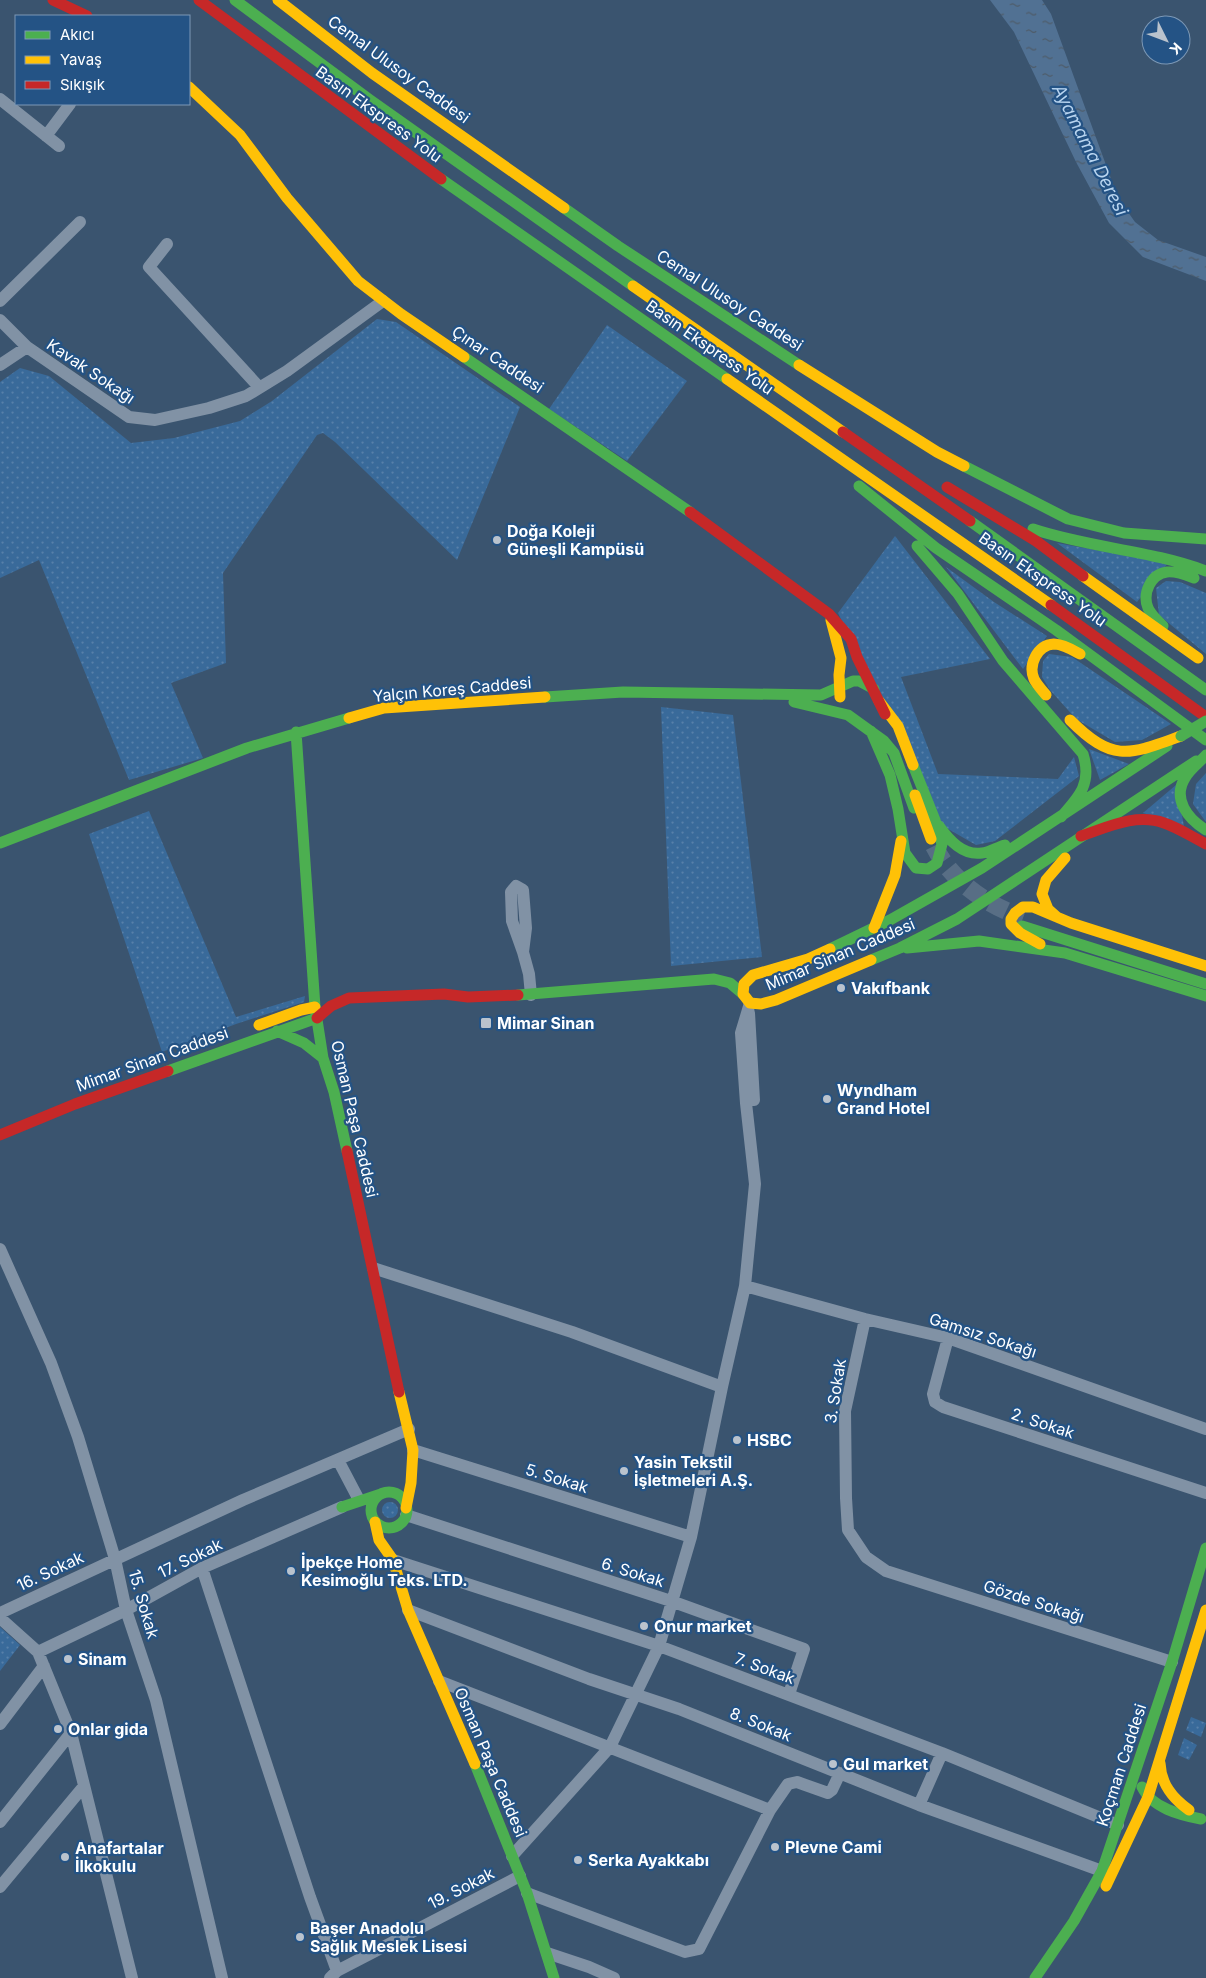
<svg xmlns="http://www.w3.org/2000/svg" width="1206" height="1978" font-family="Inter,sans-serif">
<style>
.grass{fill:url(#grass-dots)}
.water{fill:url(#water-ripples)}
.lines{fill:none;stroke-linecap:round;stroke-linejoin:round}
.secondary-tunnel{stroke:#586e85;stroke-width:18;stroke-dasharray:18 9;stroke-linecap:butt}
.street{stroke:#8192a5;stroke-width:12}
.fast{stroke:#4caf50;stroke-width:11}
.slow{stroke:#ffc107;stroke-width:11}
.jam{stroke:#c62828;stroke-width:11}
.fast-bridge{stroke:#4caf50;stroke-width:11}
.poi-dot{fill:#bac3cd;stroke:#245385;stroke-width:2}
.labels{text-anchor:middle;stroke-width:4.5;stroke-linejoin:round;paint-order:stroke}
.street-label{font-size:16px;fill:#fff;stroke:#245385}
.poi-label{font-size:16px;font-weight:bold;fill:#fff;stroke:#245385;text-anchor:start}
.water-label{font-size:18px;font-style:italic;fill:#b9d5f0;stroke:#245385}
</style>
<defs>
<pattern id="grass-dots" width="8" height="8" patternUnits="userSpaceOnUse" patternTransform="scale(1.25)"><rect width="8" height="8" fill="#396a9a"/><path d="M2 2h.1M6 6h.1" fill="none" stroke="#5780a9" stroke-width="1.8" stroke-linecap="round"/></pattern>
<pattern id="water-ripples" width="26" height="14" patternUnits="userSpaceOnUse" patternTransform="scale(1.25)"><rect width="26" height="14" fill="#517193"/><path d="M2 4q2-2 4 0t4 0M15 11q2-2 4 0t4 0" fill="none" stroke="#4e5b68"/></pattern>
</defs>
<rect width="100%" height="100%" fill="#3a546f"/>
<!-- grass -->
<path class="grass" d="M 377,319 L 396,322 L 520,407 L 457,560 L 335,442 L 323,433 L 317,435 L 223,573 L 226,663 L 171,683 L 203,758 L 129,780 L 39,560 L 0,578 L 0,382 L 20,368 L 49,376 L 131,443 L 174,438 L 240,421 L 272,401 Z
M 607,325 L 687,381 L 627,461 L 549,409 Z
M 895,536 L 990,659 L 901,677 L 938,774 L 1058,779 L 1074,757 L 1079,776 L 995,841 L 976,845 L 943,826 L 838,613 Z
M 1057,543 L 1168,563 L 1137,602 Z
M 946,567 L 994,602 L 1047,636 L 1023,669 Z
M 1166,581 L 1180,582 L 1206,593 L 1206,654 L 1159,615 L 1156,588 Z
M 1049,654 L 1072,657 L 1171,724 L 1142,740 L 1115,742 L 1076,719 L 1050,690 L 1042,677 L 1043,661 Z
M 661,707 L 733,715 L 762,957 L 671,966 Z
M 1089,749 L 1129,764 L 1100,780 Z
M 1206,773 L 1206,822 L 1193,804 L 1196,784 Z
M 1176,785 L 1184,826 L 1143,813 Z
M 149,811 L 236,1017 L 305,996 L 304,1002 L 236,1024 L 162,1052 L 89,834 Z
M382 1510a8 8 0 1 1 16 0a8 8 0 1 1-16 0Z
M 0,1627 L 20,1645 L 0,1671 Z
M 1191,1717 L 1206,1723 L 1201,1737 L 1186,1730 Z
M 1184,1738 L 1197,1745 L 1189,1760 L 1178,1755 Z"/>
<!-- water -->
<path class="water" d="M 990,0 L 1042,0 L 1051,14 L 1118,198 L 1135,222 L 1158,240 L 1206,257 L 1206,281 L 1143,257 L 1109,223 L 1076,162 L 1014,32 Z"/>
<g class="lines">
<!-- secondary-tunnel -->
<path class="secondary-tunnel" d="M 934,846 C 952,882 986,904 1023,918"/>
<!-- street -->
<path class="street" d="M 0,99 L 59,146
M 46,136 L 70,104
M 167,244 L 149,267 L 259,387
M 0,301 L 80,222
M 0,320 L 27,347 L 129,417 L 155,420 L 209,408 L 246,396 L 287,371 L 383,301
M 0,365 L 27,347
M 523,952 L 512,921 L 511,892 L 516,886 L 523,890 L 526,928 L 523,952 L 529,974 L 531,995
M 749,1013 L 754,1100
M 0,1249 L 51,1363 L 78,1437 L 115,1559 L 126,1610 L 156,1700 L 222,1978
M 373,1268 L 572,1332 L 722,1387 L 691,1537 L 659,1646 L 610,1747 L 512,1856
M 745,1286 L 865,1319 L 948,1338 L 1206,1429
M 865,1319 L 845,1411 L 846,1498 L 848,1530 L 866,1557 L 886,1571 L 1172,1662
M 948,1338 L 933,1394 L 935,1402 L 943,1407 L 1206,1493
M 722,1387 L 745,1286 L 755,1184 L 746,1103 L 741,1033 L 750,1003
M 413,1450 L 691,1537
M 338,1460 L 359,1500
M 406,1515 L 671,1601 L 804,1649 L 789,1694
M 393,1560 L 659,1646 L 942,1753 L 1118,1825
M 202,1568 L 310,1897 L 337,1971
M 408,1610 L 589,1679 L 679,1709 L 919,1805 L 1102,1871
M 0,1613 L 243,1500 L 409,1429
M 0,1618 L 38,1652 L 71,1733 L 132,1978
M 38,1652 L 126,1610 L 202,1568 L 342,1507
M 439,1681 L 770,1810 L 699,1949 L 685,1952 L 527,1893
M 0,1724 L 44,1666
M 919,1805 L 942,1753
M 770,1810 L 788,1784 L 797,1782 L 828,1793 L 832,1790 L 840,1773
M 0,1822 L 71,1733
M 0,1887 L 84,1786
M 547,1953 L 589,1967 L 614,1978
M 330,1978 L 337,1971 L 520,1876"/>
<!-- fast -->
<path class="fast" d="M 235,0 L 370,100 L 633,286
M 441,179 L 727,379
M 564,208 L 618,246 L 799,365
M 464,357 L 690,512
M 964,466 L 1068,519 L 1124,533 L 1206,539
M 859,486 L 936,548 L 1056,630 L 1206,740
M 970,521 L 1206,690
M 1033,529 C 1090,548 1150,550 1206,571
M 917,546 L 958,594 L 1003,661 L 1083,754 C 1092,783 1080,796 1061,817
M 1163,626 C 1158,621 1151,615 1148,608 C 1142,593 1151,574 1167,572 C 1176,571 1186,575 1194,578
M 545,697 L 623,692 L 821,695 L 853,681 L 859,681 L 874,689
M 794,702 L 848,715 L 884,741 L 894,753 L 914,808
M 871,731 L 890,775 L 898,809 L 905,853 L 916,868 L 928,869 L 937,863 L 942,844 L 935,820 L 913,765
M 296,732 L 315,1007 L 323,1058 L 334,1092 L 347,1151
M 1206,755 C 1199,763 1190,769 1185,778 C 1172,799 1188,819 1206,830
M 939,826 C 949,840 963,856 982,853 C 990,852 997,847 1005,845
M 0,843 L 247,748 L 349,718
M 1022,926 L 1206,984
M 907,948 L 979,941 L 1065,953 L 1206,996
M 830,949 L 890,920 L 982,868 L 1167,746
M 871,960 L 900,948 L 957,919 L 1196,761
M 518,995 L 714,979 L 730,983 L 743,994
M 277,1031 L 304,1043 L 323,1058
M 168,1071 L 317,1018
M371 1510a18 18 0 1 1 36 0a18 18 0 1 1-36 0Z
M 342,1507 L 381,1494
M 475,1764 L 527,1893 L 554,1978
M 1142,1787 C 1152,1808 1180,1815 1201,1819
M 1035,1978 L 1074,1921 L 1102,1871 L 1172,1662 L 1206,1548"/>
<!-- slow -->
<path class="slow" d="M 278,0 L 372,73 L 564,208
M 189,87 L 240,135 L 287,198 L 358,281 L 401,314 L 464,357
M 633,286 L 843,432
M 799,365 L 937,452 L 964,466
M 727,379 L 1051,605
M 1083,576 L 1198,658
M 831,620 L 841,658 L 839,675 L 840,697
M 1046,695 C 1042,690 1037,685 1034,679 C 1028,665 1037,645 1054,644 C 1063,644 1073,650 1080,654
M 879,701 L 898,726 L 913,765
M 349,718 L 384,708 L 545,697
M 1070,720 C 1113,763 1129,755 1181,736
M 915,795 L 931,839
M 1057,917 L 1048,909 L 1042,894 L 1046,880 L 1065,858
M 874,928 L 895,875 L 901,841
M 1040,944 L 1020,933 L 1011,924 L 1011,919 L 1015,913 L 1023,907 L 1033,907 L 1071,923 L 1206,966
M 830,949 L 808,959 L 753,975 L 744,984 L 743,994 L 750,1003 L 761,1004 L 776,1000 L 871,960
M 259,1025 L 301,1010 L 315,1007
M 399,1392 L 413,1450 L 411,1483 L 406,1508
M 375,1522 L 379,1540 L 393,1560 L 408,1610 L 475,1764
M 1160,1763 C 1161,1784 1172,1798 1189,1810
M 1106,1886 L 1148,1797 L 1206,1610"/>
<!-- jam -->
<path class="jam" d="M 53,0 L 87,16
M 199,0 L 441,179
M 843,432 L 970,521
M 947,487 L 1036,541 L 1083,576
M 690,512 L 829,614 L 851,639 L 857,657 L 885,714
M 1051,605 L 1206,717
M 1081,836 C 1108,827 1136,813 1164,823 C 1179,828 1192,837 1206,844
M 317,1018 L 331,1006 L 349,998 L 444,994 L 468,997 L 518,995
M 0,1135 L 75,1104 L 168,1071
M 347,1151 L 399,1392"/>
<!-- fast-bridge -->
<path class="fast-bridge" d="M 1181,736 L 1206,721"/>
</g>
<!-- markers -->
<g class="poi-dot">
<circle cx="497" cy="540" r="5"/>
<circle cx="841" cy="988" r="5"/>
<rect x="480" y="1017" width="12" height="12" rx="2.5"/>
<circle cx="827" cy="1099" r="5"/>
<circle cx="737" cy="1440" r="5"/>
<circle cx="624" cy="1471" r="5"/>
<circle cx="291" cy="1571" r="5"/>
<circle cx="644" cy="1626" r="5"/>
<circle cx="68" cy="1659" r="5"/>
<circle cx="58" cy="1729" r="5"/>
<circle cx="833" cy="1764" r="5"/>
<circle cx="775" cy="1847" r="5"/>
<circle cx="65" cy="1857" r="5"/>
<circle cx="578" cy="1860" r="5"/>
<circle cx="300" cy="1937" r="5"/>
</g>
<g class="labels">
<!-- street labels -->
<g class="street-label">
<text transform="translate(399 69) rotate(36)" y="6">Cemal Ulusoy Caddesi</text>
<text transform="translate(379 114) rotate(36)" y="6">Basın Ekspress Yolu</text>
<text transform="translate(730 300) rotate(33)" y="6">Cemal Ulusoy Caddesi</text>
<text transform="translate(710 347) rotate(35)" y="6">Basın Ekspress Yolu</text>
<text transform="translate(498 359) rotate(34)" y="6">Çınar Caddesi</text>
<text transform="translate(91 371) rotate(34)" y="6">Kavak Sokağı</text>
<text transform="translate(1043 579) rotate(35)" y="6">Basın Ekspress Yolu</text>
<text transform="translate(452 689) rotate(-5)" y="6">Yalçın Koreş Caddesi</text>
<text transform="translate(840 954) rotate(-23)" y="6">Mimar Sinan Caddesi</text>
<text transform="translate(152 1059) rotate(-20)" y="6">Mimar Sinan Caddesi</text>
<text transform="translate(355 1119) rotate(77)" y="6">Osman Paşa Caddesi</text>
<text transform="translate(983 1335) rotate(18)" y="6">Gamsız Sokağı</text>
<text transform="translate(835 1391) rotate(-81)" y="6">3. Sokak</text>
<text transform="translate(1043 1423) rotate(18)" y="6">2. Sokak</text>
<text transform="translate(557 1478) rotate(17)" y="6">5. Sokak</text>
<text transform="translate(190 1558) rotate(-26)" y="6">17. Sokak</text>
<text transform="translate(50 1571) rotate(-25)" y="6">16. Sokak</text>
<text transform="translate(633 1572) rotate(17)" y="6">6. Sokak</text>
<text transform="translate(1034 1601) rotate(18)" y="6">Gözde Sokağı</text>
<text transform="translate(144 1604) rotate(74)" y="6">15. Sokak</text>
<text transform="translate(765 1668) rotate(20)" y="6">7. Sokak</text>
<text transform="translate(761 1724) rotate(22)" y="6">8. Sokak</text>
<text transform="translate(491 1762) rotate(67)" y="6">Osman Paşa Caddesi</text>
<text transform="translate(1121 1765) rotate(-72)" y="6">Koçman Caddesi</text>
<text transform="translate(461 1888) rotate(-27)" y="6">19. Sokak</text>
</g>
<!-- poi labels -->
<g class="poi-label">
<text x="507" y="537">Doğa Koleji<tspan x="507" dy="18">Güneşli Kampüsü</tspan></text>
<text x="851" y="994">Vakıfbank</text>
<text x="497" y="1029">Mimar Sinan</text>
<text x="837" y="1096">Wyndham<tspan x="837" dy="18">Grand Hotel</tspan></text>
<text x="747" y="1446">HSBC</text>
<text x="634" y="1468">Yasin Tekstil<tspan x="634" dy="18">İşletmeleri A.Ş.</tspan></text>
<text x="301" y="1568">İpekçe Home<tspan x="301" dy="18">Kesimoğlu Teks. LTD.</tspan></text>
<text x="654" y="1632">Onur market</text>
<text x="78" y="1665">Sinam</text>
<text x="68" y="1735">Onlar gida</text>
<text x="843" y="1770">Gul market</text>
<text x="785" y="1853">Plevne Cami</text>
<text x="75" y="1854">Anafartalar<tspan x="75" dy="18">İlkokulu</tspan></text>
<text x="588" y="1866">Serka Ayakkabı</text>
<text x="310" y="1934">Başer Anadolu<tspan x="310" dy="18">Sağlık Meslek Lisesi</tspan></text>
</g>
<!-- water labels -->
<g class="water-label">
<text transform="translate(1090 150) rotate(63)" y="6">Ayamama Deresi</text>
</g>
</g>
<!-- legend -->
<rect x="15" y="15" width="175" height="90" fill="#245385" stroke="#7c98b6"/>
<rect x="25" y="31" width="25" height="8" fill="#4caf50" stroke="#7c98b6"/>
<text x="60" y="40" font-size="15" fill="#ffffff">Akıcı</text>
<rect x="25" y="56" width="25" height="8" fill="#ffc107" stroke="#7c98b6"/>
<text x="60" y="65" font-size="15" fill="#ffffff">Yavaş</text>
<rect x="25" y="81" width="25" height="8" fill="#c62828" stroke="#7c98b6"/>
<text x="60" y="90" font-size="15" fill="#ffffff">Sıkışık</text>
<!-- north arrow -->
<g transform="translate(1166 40) rotate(132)"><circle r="24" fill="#245385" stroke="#7c98b6"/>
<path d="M0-4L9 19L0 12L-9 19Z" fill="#bac3cd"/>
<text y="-8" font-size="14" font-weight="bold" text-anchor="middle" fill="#ffffff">K</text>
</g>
</svg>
